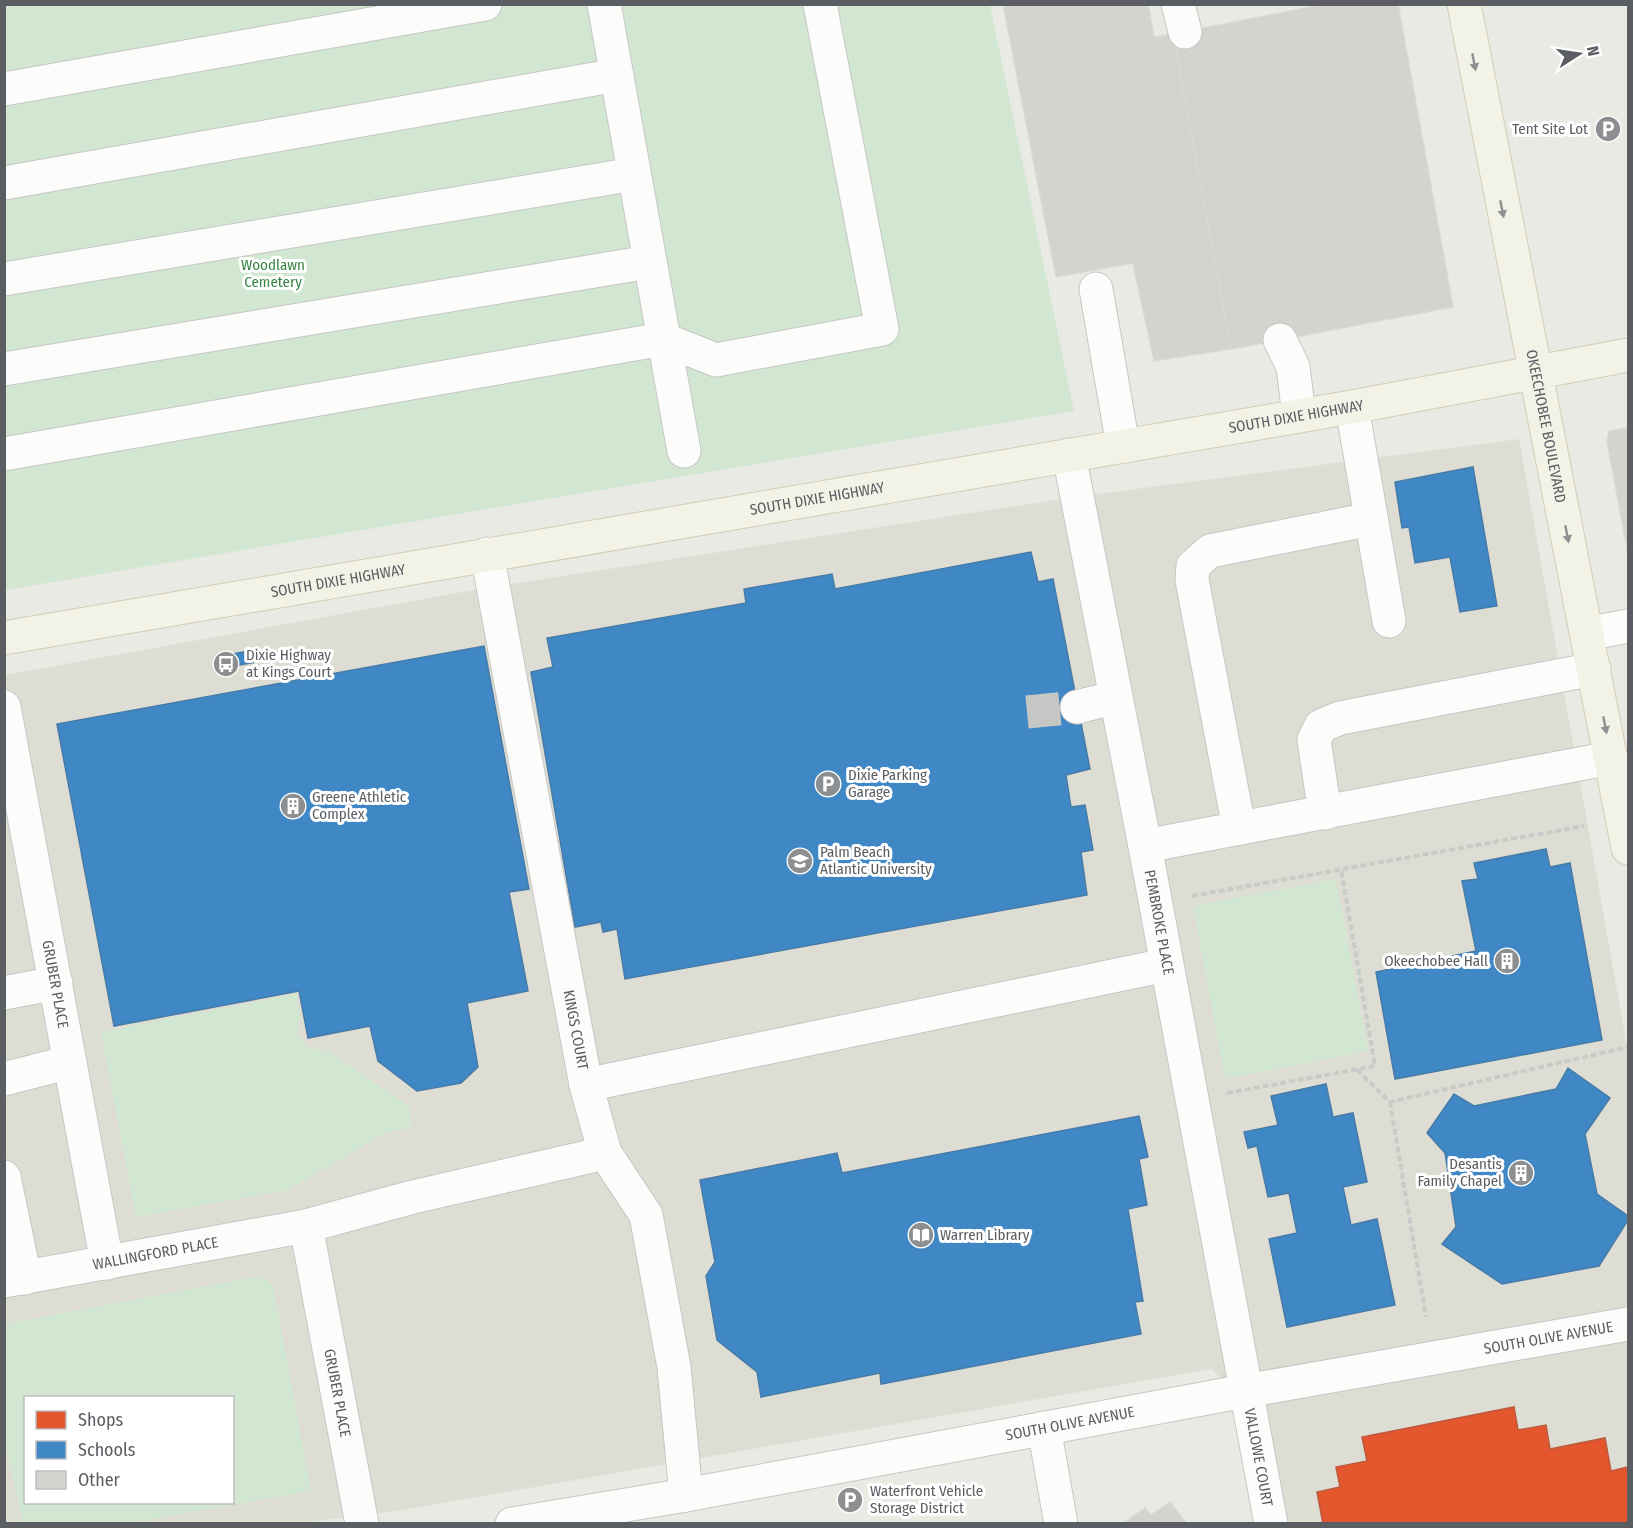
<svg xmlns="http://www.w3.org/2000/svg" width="1633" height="1528" font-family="'Fira Sans Condensed',sans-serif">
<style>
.education{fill:#deddd4;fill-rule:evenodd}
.green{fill:#d2e7d2;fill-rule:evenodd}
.shops{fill:#e4572e;stroke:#bb593e;stroke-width:1.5}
.schools{fill:#3f88c5;stroke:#477ba7;stroke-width:1.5}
.building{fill:#d4d3d0;stroke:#d9d8d4;stroke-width:1.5}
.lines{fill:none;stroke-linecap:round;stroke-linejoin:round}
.minor-tunnel{stroke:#c6c7c4;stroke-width:33;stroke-dasharray:33 16;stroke-linecap:butt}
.minor-casing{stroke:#c6c7c5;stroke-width:35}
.major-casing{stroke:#d2cdb3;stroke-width:35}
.path{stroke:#c7ccc9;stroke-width:4;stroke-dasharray:6 3;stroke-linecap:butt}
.minor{stroke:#fcfcfb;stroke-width:33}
.major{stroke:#f2f2e7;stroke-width:33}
.oneway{fill:#8f9191}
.labels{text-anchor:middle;stroke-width:6;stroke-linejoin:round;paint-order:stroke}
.poi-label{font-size:15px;fill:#5a5d62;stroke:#fff;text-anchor:start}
.park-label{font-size:15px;fill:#378544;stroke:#fff}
.street-label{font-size:15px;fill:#5a5d62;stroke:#fff}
</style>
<rect width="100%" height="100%" fill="#eaeae5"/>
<!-- education -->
<path class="education" d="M 1519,439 L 1628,1052 L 1628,1523 L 1283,1523 L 1262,1416 L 1211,1369 L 403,1510 L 299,1523 L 5,1524 L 5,675 L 473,590 L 1067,498 ZM 26,1398 L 232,1398 L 232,1502 L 26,1502 Z"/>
<!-- green -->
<path class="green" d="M 5,5 L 990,5 L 1074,411 L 5,590 Z
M 1336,879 L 1368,1051 L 1225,1079 L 1193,906 Z
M 296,994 L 300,1016 L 297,1035 L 307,1047 L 330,1052 L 410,1107 L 411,1128 L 387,1132 L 288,1190 L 136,1217 L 101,1032 Z
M 260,1276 L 273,1285 L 311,1491 L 130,1523 L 23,1523 L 5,1442 L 5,1324 ZM 26,1398 L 232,1398 L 232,1502 L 26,1502 Z"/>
<!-- shops -->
<path class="shops" d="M 1514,1407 L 1518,1430 L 1546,1425 L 1550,1449 L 1605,1438 L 1611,1471 L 1628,1467 L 1628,1524 L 1323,1524 L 1317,1492 L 1340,1487 L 1336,1467 L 1367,1461 L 1362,1437 Z"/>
<!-- schools -->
<path class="schools" d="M 1473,467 L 1497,606 L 1460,612 L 1450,557 L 1415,563 L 1409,527 L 1402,528 L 1395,482 Z
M 1031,552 L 1038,582 L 1053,579 L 1090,769 L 1066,775 L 1071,807 L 1085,805 L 1093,850 L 1081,852 L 1087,895 L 625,979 L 617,929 L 603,932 L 601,922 L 575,927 L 531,672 L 553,667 L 547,638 L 746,603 L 744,589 L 832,574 L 835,589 Z
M 484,646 L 529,889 L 509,892 L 528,991 L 467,1003 L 478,1067 L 461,1083 L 417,1091 L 378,1061 L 370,1026 L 308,1038 L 299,991 L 114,1026 L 57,724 Z
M 254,650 L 256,662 L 229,667 L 227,655 Z
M 1546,849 L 1550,867 L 1570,863 L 1602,1040 L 1395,1079 L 1376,972 L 1476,951 L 1462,881 L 1478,879 L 1474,863 Z
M 1568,1068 L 1610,1098 L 1585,1134 L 1597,1194 L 1628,1216 L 1628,1220 L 1599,1266 L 1502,1284 L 1442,1244 L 1456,1227 L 1445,1153 L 1427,1133 L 1454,1094 L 1474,1106 L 1556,1089 Z
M 1326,1084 L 1333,1117 L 1353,1113 L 1367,1182 L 1343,1187 L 1351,1225 L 1377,1219 L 1395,1305 L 1287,1327 L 1269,1239 L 1297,1233 L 1289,1193 L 1268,1197 L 1257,1146 L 1248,1148 L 1244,1132 L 1278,1125 L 1271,1096 Z
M 1139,1116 L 1148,1157 L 1139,1159 L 1147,1205 L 1128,1209 L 1143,1301 L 1135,1302 L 1141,1334 L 881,1384 L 880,1373 L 761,1397 L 757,1372 L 717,1340 L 706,1276 L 715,1262 L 700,1180 L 837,1153 L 842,1173 Z"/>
<!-- building -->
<path class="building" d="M 1003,4 L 1148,4 L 1154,37 L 1173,34 L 1231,349 L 1154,361 L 1133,263 L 1056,277 Z
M 1326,4 L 1398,4 L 1453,307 L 1231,349 L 1173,34 Z
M 1628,428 L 1628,554 L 1607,441 L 1609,431 Z
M 1170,1502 L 1187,1524 L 1122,1524 L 1145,1508 L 1151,1515 Z"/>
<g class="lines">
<!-- minor-tunnel -->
<path class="minor-tunnel" d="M 1027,712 L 1077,707"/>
<!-- minor casing -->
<g class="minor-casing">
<g id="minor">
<path d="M 604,4 L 684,451"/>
<path d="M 1178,4 L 1185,32"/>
<path d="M 4,89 L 485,4"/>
<path d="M 4,183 L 617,75"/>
<path d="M 4,279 L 634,174"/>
<path d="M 1096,289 L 1123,446"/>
<path d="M 1280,340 L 1293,367 L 1299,416"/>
<path d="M 4,369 L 649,262"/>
<path d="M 1352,407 L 1389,621"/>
<path d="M 4,454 L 663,339 L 716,360 L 882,329 L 820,4"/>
<path id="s1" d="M 1069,455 L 1145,846 L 1271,1524"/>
<path id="s2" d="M 487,554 L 586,1085 L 605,1153 L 646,1215 L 674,1367 L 686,1495"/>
<path d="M 1587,634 L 1628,626"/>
<path id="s3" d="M 4,707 L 107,1263"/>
<path d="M 1077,707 L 1116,697"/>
<path d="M 1325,813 L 1314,740 L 1321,726 L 1340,718 L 1594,669"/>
<path d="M 1239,828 L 1192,580 L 1193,566 L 1210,551 L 1371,519"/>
<path d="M 1145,846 L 1611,758"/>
<path d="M 4,993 L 56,983"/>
<path d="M 4,1079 L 70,1062"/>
<path d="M 586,1085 L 1166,965"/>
<path d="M 4,1177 L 25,1278"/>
<path id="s4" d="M 306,1226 L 362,1524"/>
<path id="s5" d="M 4,1281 L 306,1226 L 413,1197 L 605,1153"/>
<path d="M 1044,1428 L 1061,1524"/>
<path id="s6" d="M 512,1524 L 686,1495 L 1245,1391 L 1628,1324"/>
</g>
</g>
<!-- major casing -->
<g class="major-casing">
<g id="major">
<path id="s7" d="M 1464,4 L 1628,848"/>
<path id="s8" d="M 4,638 L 1352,407 L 1628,355"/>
</g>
</g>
<!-- path -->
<path class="path" d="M 1192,896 L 1584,826
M 1357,1070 L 1390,1102 L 1628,1047
M 1227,1093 L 1375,1066 L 1341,869
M 1390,1102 L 1426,1317"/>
<!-- minor -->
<use href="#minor" class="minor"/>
<!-- major -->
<use href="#major" class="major"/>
</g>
<!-- one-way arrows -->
<defs><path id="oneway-solid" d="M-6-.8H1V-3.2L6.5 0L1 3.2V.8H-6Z" transform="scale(1.5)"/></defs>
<g class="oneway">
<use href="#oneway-solid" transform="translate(1474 62) rotate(79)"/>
<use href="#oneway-solid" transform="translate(1502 209) rotate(79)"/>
<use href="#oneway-solid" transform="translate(1567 534) rotate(79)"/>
<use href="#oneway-solid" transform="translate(1605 725) rotate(79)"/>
</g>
<!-- icons -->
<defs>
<g id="parking-disc" transform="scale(1.35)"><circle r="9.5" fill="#8c8e90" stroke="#fff"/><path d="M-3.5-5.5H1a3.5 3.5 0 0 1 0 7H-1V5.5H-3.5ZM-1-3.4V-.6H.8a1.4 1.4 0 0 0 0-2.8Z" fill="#fff"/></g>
<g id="bus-disc" transform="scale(1.35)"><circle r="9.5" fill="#8c8e90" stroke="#fff"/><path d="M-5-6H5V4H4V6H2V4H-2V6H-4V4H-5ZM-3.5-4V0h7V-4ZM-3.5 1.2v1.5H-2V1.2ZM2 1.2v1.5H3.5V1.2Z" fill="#fff"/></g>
<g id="building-disc" transform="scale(1.35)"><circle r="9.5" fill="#8c8e90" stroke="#fff"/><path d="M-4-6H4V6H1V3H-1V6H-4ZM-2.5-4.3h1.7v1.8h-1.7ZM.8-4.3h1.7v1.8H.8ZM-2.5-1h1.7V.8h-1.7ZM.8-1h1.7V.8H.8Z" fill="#fff"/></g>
<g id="university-disc" transform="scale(1.35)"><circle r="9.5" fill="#8c8e90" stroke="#fff"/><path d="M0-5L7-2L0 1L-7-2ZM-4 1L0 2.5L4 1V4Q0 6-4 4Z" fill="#fff"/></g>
<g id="library-disc" transform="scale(1.35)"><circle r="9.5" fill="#8c8e90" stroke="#fff"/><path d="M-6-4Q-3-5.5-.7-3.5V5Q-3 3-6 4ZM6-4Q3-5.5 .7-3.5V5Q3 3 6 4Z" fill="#fff"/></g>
</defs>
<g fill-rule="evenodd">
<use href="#parking-disc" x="1608" y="129"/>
<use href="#bus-disc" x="226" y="664"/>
<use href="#parking-disc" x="828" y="784"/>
<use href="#building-disc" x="293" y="806"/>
<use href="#university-disc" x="800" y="861"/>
<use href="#building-disc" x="1507" y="961"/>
<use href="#building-disc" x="1521" y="1173"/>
<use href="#library-disc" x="921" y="1235"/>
<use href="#parking-disc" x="850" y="1500"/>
</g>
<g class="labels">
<!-- poi labels -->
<g class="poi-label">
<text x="1588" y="134" text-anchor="end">Tent Site Lot</text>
<text x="246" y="660">Dixie Highway<tspan x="246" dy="17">at Kings Court</tspan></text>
<text x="848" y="780">Dixie Parking<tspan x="848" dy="17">Garage</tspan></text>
<text x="312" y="802">Greene Athletic<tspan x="312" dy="17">Complex</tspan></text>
<text x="820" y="857">Palm Beach<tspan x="820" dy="17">Atlantic University</tspan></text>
<text x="1488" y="966" text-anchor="end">Okeechobee Hall</text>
<text x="1502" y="1169" text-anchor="end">Desantis<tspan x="1502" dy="17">Family Chapel</tspan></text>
<text x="940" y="1240">Warren Library</text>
<text x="870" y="1496">Waterfront Vehicle<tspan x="870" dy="17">Storage District</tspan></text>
</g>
<!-- park labels -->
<g class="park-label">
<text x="273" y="270">Woodlawn<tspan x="273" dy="17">Cemetery</tspan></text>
</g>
<!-- street labels -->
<g class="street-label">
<text dy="5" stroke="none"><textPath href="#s8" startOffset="1311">SOUTH DIXIE HIGHWAY</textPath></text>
<text dy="5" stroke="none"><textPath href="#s7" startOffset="430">OKEECHOBEE BOULEVARD</textPath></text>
<text dy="5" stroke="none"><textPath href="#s8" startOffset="825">SOUTH DIXIE HIGHWAY</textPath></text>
<text dy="5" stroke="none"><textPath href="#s8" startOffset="339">SOUTH DIXIE HIGHWAY</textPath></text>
<text dy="5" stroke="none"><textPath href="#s1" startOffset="476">PEMBROKE PLACE</textPath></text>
<text dy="5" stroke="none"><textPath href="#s3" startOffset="282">GRUBER PLACE</textPath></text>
<text dy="5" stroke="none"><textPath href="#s2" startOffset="484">KINGS COURT</textPath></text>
<text dy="5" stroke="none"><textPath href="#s5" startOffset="154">WALLINGFORD PLACE</textPath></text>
<text dy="5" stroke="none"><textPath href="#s6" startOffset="1053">SOUTH OLIVE AVENUE</textPath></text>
<text dy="5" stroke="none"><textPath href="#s4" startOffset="170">GRUBER PLACE</textPath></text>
<text dy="5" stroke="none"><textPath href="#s6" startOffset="567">SOUTH OLIVE AVENUE</textPath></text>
<text dy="5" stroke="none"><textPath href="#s1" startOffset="1020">VALLOWE COURT</textPath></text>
</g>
</g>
<!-- border -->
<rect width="1633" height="1528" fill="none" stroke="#5a5d62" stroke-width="12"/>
<!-- legend -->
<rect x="24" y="1396" width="210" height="108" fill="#ffffff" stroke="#bdbec0" stroke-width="1.5"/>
<rect x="36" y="1411" width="30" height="18" fill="#e4572e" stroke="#bdbec0" stroke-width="1.5"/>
<text x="78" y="1426" font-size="18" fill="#5a5d62">Shops</text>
<rect x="36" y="1441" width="30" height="18" fill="#3f88c5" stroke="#bdbec0" stroke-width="1.5"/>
<text x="78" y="1456" font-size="18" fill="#5a5d62">Schools</text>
<rect x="36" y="1471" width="30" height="18" fill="#d4d3d0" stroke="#bdbec0" stroke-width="1.5"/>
<text x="78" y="1486" font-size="18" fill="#5a5d62">Other</text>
<!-- north arrow -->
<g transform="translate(1579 54) rotate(78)" stroke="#ffffff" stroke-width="4.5" paint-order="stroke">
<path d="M0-4.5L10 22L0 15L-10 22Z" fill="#5a5d62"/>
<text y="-9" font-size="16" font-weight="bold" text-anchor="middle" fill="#5a5d62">N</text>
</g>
</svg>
